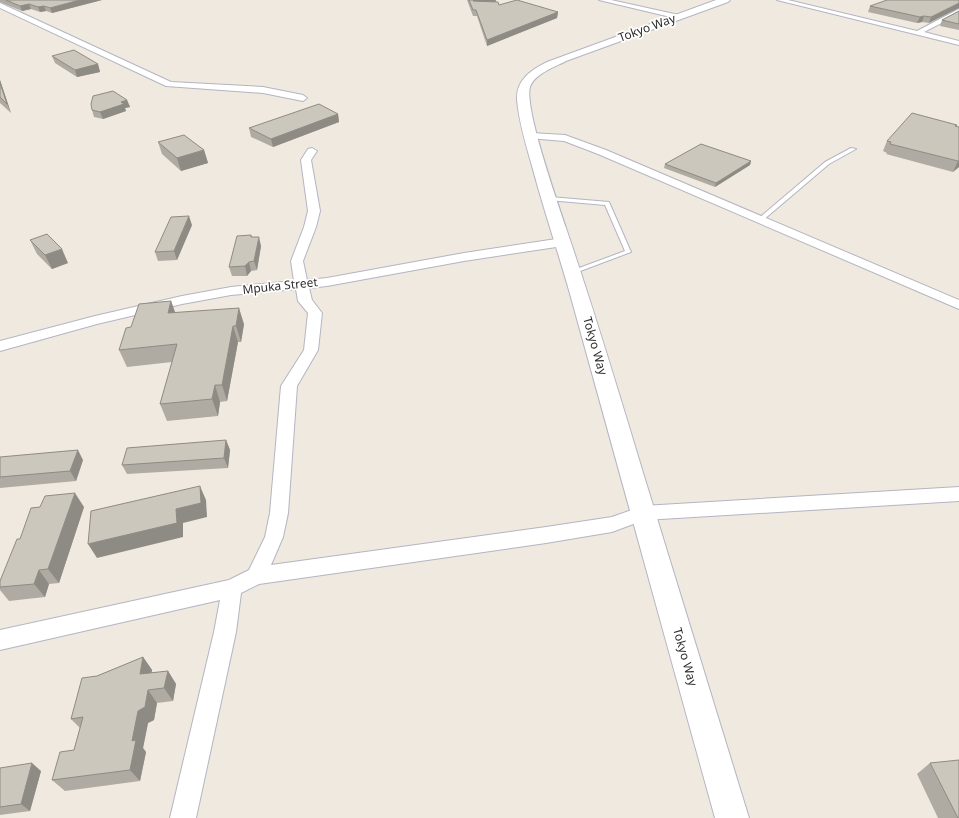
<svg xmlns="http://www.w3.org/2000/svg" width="959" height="818" font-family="'Noto Sans',sans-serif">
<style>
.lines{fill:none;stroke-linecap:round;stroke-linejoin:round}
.lane-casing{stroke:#b3b5c2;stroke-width:2}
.street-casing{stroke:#b3b5c2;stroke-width:2}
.secondary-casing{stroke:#b3b5c2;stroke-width:2}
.lane{fill:#fff;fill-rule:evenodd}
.street{fill:#fff;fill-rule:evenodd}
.secondary{fill:#fff;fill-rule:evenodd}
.wall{fill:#afaba3}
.shaded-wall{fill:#8e8b84}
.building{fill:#cbc7bd;stroke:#8e8b84}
.labels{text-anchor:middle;stroke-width:3.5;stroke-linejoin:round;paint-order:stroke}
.street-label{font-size:12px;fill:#2d2d2d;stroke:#fff}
</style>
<rect width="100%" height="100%" fill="#f0e9df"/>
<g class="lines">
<!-- lane casing -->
<g class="lane-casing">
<path id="lane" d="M 851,148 L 856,149 L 829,164 L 762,221 L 758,221 L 758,219 L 825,162 Z
M 550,197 L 609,202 L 631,252 L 575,273 L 571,273 L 571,271 L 625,251 L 605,205 L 548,200 L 548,198 Z"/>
</g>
<!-- street casing -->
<g class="street-casing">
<path id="street" d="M 599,0 L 611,0 L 679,15 L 682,17 L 679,19 Z
M 777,0 L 788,0 L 917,31 L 959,9 L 959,14 L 924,32 L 959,41 L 959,45 Z
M 0,3 L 171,82 L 263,87 L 303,95 L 307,98 L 303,101 L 263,93 L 166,86 L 0,8 Z
M 531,133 L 565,135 L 606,150 L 959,300 L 959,309 L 598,154 L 564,141 L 528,138 L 526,136 L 528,134 Z
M 312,148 L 317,151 L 311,160 L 320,211 L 316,227 L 303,261 L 307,280 L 327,278 L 464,253 L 563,238 L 567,239 L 569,242 L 567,245 L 563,246 L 464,261 L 327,286 L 309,288 L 312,300 L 322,313 L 318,350 L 297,386 L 288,513 L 283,537 L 271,565 L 546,527 L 612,517 L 643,506 L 959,487 L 959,501 L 644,520 L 612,532 L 546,543 L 259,584 L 241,593 L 236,632 L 196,818 L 170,818 L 214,632 L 220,600 L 0,650 L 0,630 L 229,580 L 249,570 L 265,537 L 270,513 L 281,386 L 304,350 L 308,313 L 298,301 L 296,289 L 231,295 L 182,304 L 97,324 L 0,351 L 0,341 L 95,316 L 182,296 L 231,287 L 294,281 L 291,261 L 304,227 L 308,211 L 301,160 L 308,149 Z"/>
</g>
<!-- secondary casing -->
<g class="secondary-casing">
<path id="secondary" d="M 716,0 L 730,0 L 728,2 L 566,61 C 555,67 534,74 530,87 C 524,108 558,203 566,228 C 594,310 619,393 644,476 C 679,590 714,704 749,818 L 715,818 C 668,649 622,481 575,312 C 562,263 545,215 532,166 C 526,145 519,122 517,100 C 516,80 531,70 547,62 Z"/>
</g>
<!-- lane -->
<use href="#lane" class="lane"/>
<!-- street -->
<use href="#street" class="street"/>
<!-- secondary -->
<use href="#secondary" class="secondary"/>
</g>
<!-- wall -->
<path class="wall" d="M 0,0 L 102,0 L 52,13 L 46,11 L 40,12 L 31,9 L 22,11 L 0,2 Z
M 467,0 L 496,0 L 495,2 L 499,5 L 558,12 L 557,18 L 487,46 L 477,16 L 473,16 Z
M 959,0 L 929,23 L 922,22 L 917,23 L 868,12 L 870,6 Z
M 959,11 L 959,30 L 940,26 L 942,20 Z
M 52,56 L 98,64 L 100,72 L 77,77 L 55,63 Z
M 0,80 L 11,113 L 0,103 Z
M 127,100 L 130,107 L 125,108 L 126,111 L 103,119 L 94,117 L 92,110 Z
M 338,114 L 339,122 L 273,147 L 251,137 L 249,128 Z
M 957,125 L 956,126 L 959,167 L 953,172 L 886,154 L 887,153 L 883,151 L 887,141 Z
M 158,142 L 204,150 L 208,163 L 181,171 L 162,154 Z
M 751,161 L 750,165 L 715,187 L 664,168 L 665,164 Z
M 192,225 L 177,260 L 158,261 L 155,252 Z
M 251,235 L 252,237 L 261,246 L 257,270 L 251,271 L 247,276 L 232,276 L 229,267 Z
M 30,240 L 68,263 L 52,269 L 37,254 Z
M 171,301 L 175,312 L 244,324 L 241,342 L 238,342 L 227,401 L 220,402 L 218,416 L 167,421 L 160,404 L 172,362 L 127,367 L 119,350 L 131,327 Z
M 226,440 L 230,450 L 228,468 L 127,474 L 122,465 Z
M 0,457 L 83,460 L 76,481 L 0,488 Z
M 84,507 L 59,583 L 49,584 L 45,597 L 9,601 L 0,590 L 0,581 L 20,539 Z
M 143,657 L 152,670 L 151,673 L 168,671 L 176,684 L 173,701 L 157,703 L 154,720 L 148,723 L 143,748 L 146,752 L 140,781 L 65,791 L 52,780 L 74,750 L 80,728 L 71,719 L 97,676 Z
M 930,763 L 959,818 L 938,818 L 917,774 Z
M 0,768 L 41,771 L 30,811 L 0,815 Z"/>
<!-- shaded-wall -->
<path class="shaded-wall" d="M 80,0 L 102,0 L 52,13 L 50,8 Z
M 474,0 L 496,0 L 495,3 L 474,4 Z
M 959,3 L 959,8 L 929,23 L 931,17 Z
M 29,4 L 31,9 L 22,11 L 20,6 Z
M 44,6 L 46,11 L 40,12 L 38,7 Z
M 558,12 L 557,18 L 487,46 L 487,40 Z
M 924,16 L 922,22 L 917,23 L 920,17 Z
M 98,64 L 100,72 L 77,77 L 75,70 Z
M 0,80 L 11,113 L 7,104 L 0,83 Z
M 127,100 L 130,107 L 125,108 L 126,111 L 103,119 L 100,112 Z
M 338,114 L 339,122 L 273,147 L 271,139 Z
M 204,150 L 208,163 L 181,171 L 177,158 Z
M 751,161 L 750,165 L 715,187 L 716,183 Z
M 958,161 L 959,161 L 959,167 L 953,172 Z
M 189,216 L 192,225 L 177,260 L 174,251 Z
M 259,237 L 261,246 L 257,270 L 254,261 Z
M 62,249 L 68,263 L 52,269 L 45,255 Z
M 249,262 L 251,271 L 247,276 L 245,266 Z
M 171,301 L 177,318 L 168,313 Z
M 239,308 L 244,324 L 241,342 L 236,326 Z
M 233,326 L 238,342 L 227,401 L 222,385 Z
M 215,385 L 220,402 L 218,416 L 212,399 Z
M 226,440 L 230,450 L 228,468 L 224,458 Z
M 78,450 L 83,460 L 76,481 L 70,471 Z
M 200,486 L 206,500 L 207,517 L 183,523 L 183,537 L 97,558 L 88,544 L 176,509 Z
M 75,493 L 84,507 L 59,583 L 48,569 Z
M 39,570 L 49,584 L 45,597 L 34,584 Z
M 143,657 L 152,670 L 149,687 L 140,674 Z
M 168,671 L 176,684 L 173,701 L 164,688 Z
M 148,690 L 157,703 L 154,720 L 148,723 L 143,748 L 146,752 L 140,781 L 130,770 L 132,741 L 138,711 Z
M 32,763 L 41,771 L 30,811 L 21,804 Z"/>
<!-- building -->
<path class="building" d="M 6,0 L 80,0 L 50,8 L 44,6 L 38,7 L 29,4 L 20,6 Z
M 469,0 L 474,0 L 473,1 L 498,2 L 499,5 L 517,0 L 558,12 L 487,40 L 476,10 L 473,10 Z
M 887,0 L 959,0 L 959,3 L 931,17 L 924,16 L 920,17 L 870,6 Z
M 959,11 L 959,24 L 942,20 Z
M 74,50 L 98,64 L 75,70 L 52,56 Z
M 0,83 L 7,104 L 0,97 Z
M 113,91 L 127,100 L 121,102 L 124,104 L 100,112 L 92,110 L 91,104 L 93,96 Z
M 319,104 L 338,114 L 271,139 L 249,128 Z
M 912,113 L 957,125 L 955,126 L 959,127 L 959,161 L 958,161 L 890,144 L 891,142 L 887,141 Z
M 184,135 L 204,150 L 177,158 L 158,142 Z
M 701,144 L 751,161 L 716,183 L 665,164 Z
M 189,216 L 174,251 L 155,252 L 171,217 Z
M 47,234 L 62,249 L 45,255 L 30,240 Z
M 251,235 L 251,237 L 259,237 L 254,261 L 249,262 L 245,266 L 229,267 L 237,236 Z
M 171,301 L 168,313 L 239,308 L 236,326 L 233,326 L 222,385 L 215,385 L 212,399 L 160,404 L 177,344 L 119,350 L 126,328 L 131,327 L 139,304 Z
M 226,440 L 224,458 L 122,465 L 127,448 Z
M 78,450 L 70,471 L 0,477 L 0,457 Z
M 200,486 L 201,503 L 176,509 L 177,523 L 88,544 L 91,511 Z
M 75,493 L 48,569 L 39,570 L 34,584 L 0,587 L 0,581 L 17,539 L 20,539 L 31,508 L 40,507 L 45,496 Z
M 143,657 L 140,674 L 168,671 L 164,688 L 148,690 L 145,707 L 138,711 L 132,741 L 136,740 L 130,770 L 52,780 L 60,752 L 74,750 L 83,717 L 71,719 L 82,678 L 97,676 Z
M 959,760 L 959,818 L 958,818 L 930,763 Z
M 32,763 L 21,804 L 0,807 L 0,768 Z"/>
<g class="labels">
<!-- street labels -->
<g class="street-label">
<text transform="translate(647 28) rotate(-20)" y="4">Tokyo Way</text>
<text transform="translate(280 286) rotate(-6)" y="4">Mpuka Street</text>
<text transform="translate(595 346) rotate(74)" y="4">Tokyo Way</text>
<text transform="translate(685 657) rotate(74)" y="4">Tokyo Way</text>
</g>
</g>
</svg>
